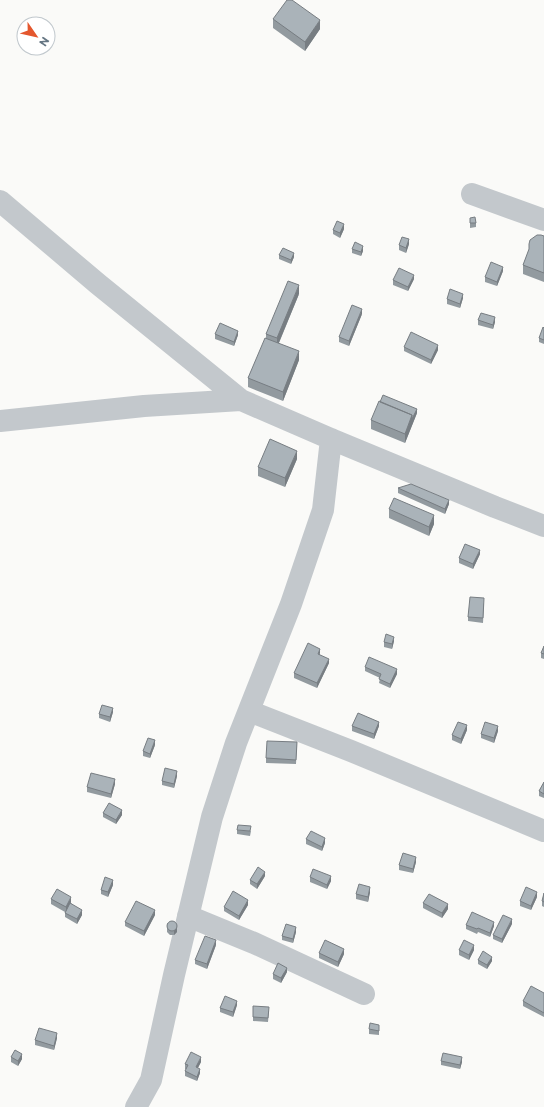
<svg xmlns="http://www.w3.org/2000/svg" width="544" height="1107" font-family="Commissioner,sans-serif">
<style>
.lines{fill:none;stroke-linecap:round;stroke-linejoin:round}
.minor{stroke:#c3c8cc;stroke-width:22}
.wall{fill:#929a9f}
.shaded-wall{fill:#777d82}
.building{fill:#aab3b9;stroke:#777d82}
</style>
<rect width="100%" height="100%" fill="#fafaf8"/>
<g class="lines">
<!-- minor -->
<path class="minor" d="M 472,194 L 544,220
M 0,201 L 98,284 L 241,400
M 0,421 L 144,406 L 241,400 L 331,439 L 495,507 L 544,526
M 249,711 L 351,751 L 544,831
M 188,916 L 254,943 L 364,994
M 136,1107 L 151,1080 L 174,975 L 212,817 L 236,743 L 291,604 L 323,510 L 331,439"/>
</g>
<!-- wall -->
<path class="wall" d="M 273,19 L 320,29 L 305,51 L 273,28 Z
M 470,218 L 476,223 L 476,227 L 470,228 Z
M 344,229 L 340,238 L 333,234 L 333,230 Z
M 544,236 L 544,282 L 523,274 L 523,265 L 529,250 L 529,244 Z
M 409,244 L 406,253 L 399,250 L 399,245 Z
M 352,249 L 363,251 L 361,256 L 352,253 Z
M 279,255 L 294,257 L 291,264 L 279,259 Z
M 503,271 L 497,286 L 485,282 L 485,277 Z
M 414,279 L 408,291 L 393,285 L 393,280 Z
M 299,294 L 279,343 L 299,360 L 283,401 L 248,387 L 248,378 L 266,338 L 266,334 Z
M 463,298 L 460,308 L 447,304 L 447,299 Z
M 362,314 L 349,346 L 339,342 L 339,337 Z
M 478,320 L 495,322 L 493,329 L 478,325 Z
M 544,328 L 544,344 L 539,342 L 539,338 Z
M 215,334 L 238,335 L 234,346 L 215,339 Z
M 404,347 L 438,350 L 431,364 L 404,351 Z
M 417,413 L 405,443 L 371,429 L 371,420 Z
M 297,459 L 285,487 L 258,476 L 258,467 Z
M 398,488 L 449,504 L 445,514 L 398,493 Z
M 389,509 L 434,524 L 429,536 L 389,518 Z
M 480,554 L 473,569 L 459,563 L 459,558 Z
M 484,603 L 483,623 L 468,621 L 468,617 Z
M 394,641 L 392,649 L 384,647 L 384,642 Z
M 544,646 L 544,659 L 541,658 L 541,653 Z
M 320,653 L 320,655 L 329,663 L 317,688 L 294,678 L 294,673 Z
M 365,667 L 397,674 L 390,688 L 379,683 L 380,678 L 365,671 Z
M 113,712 L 110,722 L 99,718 L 99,714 Z
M 352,726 L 379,726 L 374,739 L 352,731 Z
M 467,730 L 461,744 L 452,740 L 452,735 Z
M 498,731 L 494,743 L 481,738 L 481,734 Z
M 297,742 L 296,764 L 266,763 L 266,758 Z
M 155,745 L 150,758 L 143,756 L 143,751 Z
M 177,776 L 174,788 L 162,785 L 162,781 Z
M 544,782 L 544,798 L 539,796 L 539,791 Z
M 115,784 L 111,798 L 87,792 L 87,787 Z
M 103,813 L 122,815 L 116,824 L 103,817 Z
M 237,830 L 251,831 L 250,836 L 237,834 Z
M 306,839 L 325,843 L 322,851 L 306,844 Z
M 416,862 L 413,873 L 399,870 L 399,865 Z
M 265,876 L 257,889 L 250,884 L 250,880 Z
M 310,877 L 331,881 L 327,889 L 310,882 Z
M 113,885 L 108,897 L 101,894 L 101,890 Z
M 370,892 L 368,902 L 356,899 L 356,894 Z
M 544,893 L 544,907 L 542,906 L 542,901 Z
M 537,897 L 531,910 L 520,906 L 520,901 Z
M 51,899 L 71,902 L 71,903 L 82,915 L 77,924 L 65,917 L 65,912 L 51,904 Z
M 423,903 L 448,909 L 442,918 L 423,908 Z
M 248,905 L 239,920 L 224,911 L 224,907 Z
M 155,915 L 144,936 L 125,926 L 125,922 Z
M 167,923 L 177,928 L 177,932 L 174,935 L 170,935 L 167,932 Z
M 512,924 L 502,943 L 493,939 L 493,935 Z
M 466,925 L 494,926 L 490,937 L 478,932 L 477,934 L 466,929 Z
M 296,932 L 293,943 L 282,940 L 282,936 Z
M 216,945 L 207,969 L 195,964 L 195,960 Z
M 459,950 L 474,950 L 469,960 L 459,955 Z
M 319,953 L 344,954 L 338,967 L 319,958 Z
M 478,960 L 492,961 L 487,969 L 478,964 Z
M 287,972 L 281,983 L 273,979 L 273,974 Z
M 544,993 L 544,1017 L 523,1006 L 523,1001 Z
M 237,1005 L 233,1017 L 220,1012 L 220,1008 Z
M 269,1011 L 268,1022 L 253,1021 L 253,1017 Z
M 369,1029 L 379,1029 L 379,1035 L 369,1034 Z
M 57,1038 L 54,1050 L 35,1045 L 35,1040 Z
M 11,1057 L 22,1059 L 18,1066 L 11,1062 Z
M 441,1061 L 462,1062 L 460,1069 L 441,1065 Z
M 201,1062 L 198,1068 L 200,1073 L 197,1081 L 185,1076 L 185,1071 L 186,1069 L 185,1069 L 185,1064 Z"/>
<!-- shaded-wall -->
<path class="shaded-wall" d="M 320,20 L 320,29 L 305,51 L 305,42 Z
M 344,224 L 344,229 L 340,238 L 340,233 Z
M 409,239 L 409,244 L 406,253 L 406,248 Z
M 363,246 L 363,251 L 361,256 L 361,252 Z
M 294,253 L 294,257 L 291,264 L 291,260 Z
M 503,267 L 503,271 L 497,286 L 497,282 Z
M 414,275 L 414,279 L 408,291 L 408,287 Z
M 299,285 L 299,294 L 277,347 L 277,338 Z
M 463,294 L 463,298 L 460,308 L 460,304 Z
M 362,309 L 362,314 L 349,346 L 349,341 Z
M 495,317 L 495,322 L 493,329 L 493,325 Z
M 238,331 L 238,335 L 234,346 L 234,342 Z
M 438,345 L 438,350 L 431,364 L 431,360 Z
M 299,351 L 299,360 L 283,401 L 283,392 Z
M 417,409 L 417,413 L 405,443 L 405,434 L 412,415 Z
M 297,451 L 297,459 L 285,487 L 285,478 Z
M 449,500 L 449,504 L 445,514 L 445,509 Z
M 434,515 L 434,524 L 429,536 L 429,527 Z
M 480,550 L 480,554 L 473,569 L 473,564 Z
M 394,637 L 394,641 L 392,649 L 392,644 Z
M 320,649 L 320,653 L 318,658 L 318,654 Z
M 329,659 L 329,663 L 317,688 L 317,683 Z
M 397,669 L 397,674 L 390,688 L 390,684 Z
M 113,708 L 113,712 L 110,722 L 110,717 Z
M 379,722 L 379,726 L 374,739 L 374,734 Z
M 467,725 L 467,730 L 461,744 L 461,739 Z
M 498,726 L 498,731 L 494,743 L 494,738 Z
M 155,740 L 155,745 L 150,758 L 150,754 Z
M 177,771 L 177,776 L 174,788 L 174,784 Z
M 115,779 L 115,784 L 111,798 L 111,794 Z
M 122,810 L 122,815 L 116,824 L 116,820 Z
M 325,838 L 325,843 L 322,851 L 322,847 Z
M 416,857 L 416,862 L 413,873 L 413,869 Z
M 265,872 L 265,876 L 257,889 L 257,884 Z
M 331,876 L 331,881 L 327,889 L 327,885 Z
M 113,880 L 113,885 L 108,897 L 108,892 Z
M 370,887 L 370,892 L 368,902 L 368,897 Z
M 537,892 L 537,897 L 531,910 L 531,906 Z
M 71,897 L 71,902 L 66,912 L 66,907 Z
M 248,900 L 248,905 L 239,920 L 239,916 Z
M 448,904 L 448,909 L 442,918 L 442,913 Z
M 82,910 L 82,915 L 77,924 L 77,919 Z
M 155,910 L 155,915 L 144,936 L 144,931 Z
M 512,919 L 512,924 L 502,943 L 502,939 Z
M 494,922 L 494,926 L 490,937 L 490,933 Z
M 177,924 L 177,932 L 174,935 L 174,931 Z
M 296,927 L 296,932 L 293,943 L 293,939 Z
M 216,940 L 216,945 L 207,969 L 207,964 Z
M 474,945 L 474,950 L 469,960 L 469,955 Z
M 344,949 L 344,954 L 338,967 L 338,962 Z
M 492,957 L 492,961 L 487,969 L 487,965 Z
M 287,968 L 287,972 L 281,983 L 281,978 Z
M 237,1001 L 237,1005 L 233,1017 L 233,1012 Z
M 57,1033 L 57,1038 L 54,1050 L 54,1046 Z
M 22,1054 L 22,1059 L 18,1066 L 18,1061 Z
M 201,1057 L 201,1062 L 196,1071 L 196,1067 Z
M 462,1057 L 462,1062 L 460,1069 L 460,1065 Z
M 200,1069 L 200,1073 L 197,1081 L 197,1077 Z"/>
<!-- building -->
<path class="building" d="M 287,0 L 292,0 L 320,20 L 305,42 L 273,19 Z
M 475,217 L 476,223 L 470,223 L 470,218 Z
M 337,221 L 344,224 L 340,233 L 333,230 Z
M 537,235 L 541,235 L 544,236 L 544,273 L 523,265 L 529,249 L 529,244 L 530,240 Z
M 402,237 L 409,239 L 406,248 L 399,245 Z
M 355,242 L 363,246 L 361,252 L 352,249 Z
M 283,248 L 294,253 L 291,260 L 279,255 Z
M 491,262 L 503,267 L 497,282 L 485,277 Z
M 399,268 L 414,275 L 408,287 L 393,280 Z
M 288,281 L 299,285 L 277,338 L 266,334 Z
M 450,289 L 463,294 L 460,304 L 447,299 Z
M 352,305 L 362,309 L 349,341 L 339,337 Z
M 481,313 L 495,317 L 493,325 L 478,320 Z
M 220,323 L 238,331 L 234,342 L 215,334 Z
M 543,327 L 544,328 L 544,340 L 539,338 Z
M 411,332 L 438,345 L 431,360 L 404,347 Z
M 265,338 L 299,351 L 283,392 L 248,378 Z
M 383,395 L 417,409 L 412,419 L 412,415 L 380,402 Z
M 379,401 L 412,415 L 405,434 L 371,420 Z
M 270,439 L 297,451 L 285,478 L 258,467 Z
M 411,484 L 449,500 L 445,509 L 398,488 Z
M 394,498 L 434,515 L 429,527 L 389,509 Z
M 465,544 L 480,550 L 473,564 L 459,558 Z
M 470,597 L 484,598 L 483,618 L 468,617 Z
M 386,634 L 394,637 L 392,644 L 384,642 Z
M 308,643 L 320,649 L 318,654 L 329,659 L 317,683 L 294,673 Z
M 544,646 L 544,654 L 541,653 Z
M 369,657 L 397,669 L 390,684 L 379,679 L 381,674 L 365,667 Z
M 102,705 L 113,708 L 110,717 L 99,714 Z
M 358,713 L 379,722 L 374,734 L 352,726 Z
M 458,722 L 467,725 L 461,739 L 452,735 Z
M 485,722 L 498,726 L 494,738 L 481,734 Z
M 148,738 L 155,740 L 150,754 L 143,751 Z
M 267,741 L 297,742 L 296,760 L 266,758 Z
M 165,768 L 177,771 L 174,784 L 162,781 Z
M 91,773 L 115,779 L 111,794 L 87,787 Z
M 544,782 L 544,794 L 539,791 Z
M 109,803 L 122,810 L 116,820 L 103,813 Z
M 238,825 L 251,826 L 250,831 L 237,830 Z
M 311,831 L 325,838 L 322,847 L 306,839 Z
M 403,853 L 416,857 L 413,869 L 399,865 Z
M 258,867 L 265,872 L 257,884 L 250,880 Z
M 313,869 L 331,876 L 327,885 L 310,877 Z
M 105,877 L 113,880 L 108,892 L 101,890 Z
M 359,884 L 370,887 L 368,897 L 356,894 Z
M 526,887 L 537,892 L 531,906 L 520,901 Z
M 57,889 L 71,897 L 66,907 L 51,899 Z
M 233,891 L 248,900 L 239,916 L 224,907 Z
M 544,893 L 544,902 L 542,901 Z
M 429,894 L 448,904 L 442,913 L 423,903 Z
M 136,901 L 155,910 L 144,931 L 125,922 Z
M 70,903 L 82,910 L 77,919 L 65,913 Z
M 472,912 L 494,922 L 490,933 L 478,928 L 477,929 L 466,925 Z
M 503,915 L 512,919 L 502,939 L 493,935 Z
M167 926a5 5 0 1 1 10 0a5 5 0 1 1-10 0Z
M 286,924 L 296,927 L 293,939 L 282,936 Z
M 205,936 L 216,940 L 207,964 L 195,960 Z
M 325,940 L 344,949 L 338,962 L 319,953 Z
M 464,940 L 474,945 L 469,955 L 459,950 Z
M 483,951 L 492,957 L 487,965 L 478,960 Z
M 278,963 L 287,968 L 281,978 L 273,974 Z
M 531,986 L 544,993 L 544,1013 L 523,1001 Z
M 225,996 L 237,1001 L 233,1012 L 220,1008 Z
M 253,1006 L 269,1007 L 268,1018 L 253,1017 Z
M 370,1023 L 379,1025 L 379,1031 L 369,1029 Z
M 39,1028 L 57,1033 L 54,1046 L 35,1040 Z
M 15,1050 L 22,1054 L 18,1061 L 11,1057 Z
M 191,1052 L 201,1057 L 196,1067 L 200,1069 L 197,1077 L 185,1071 L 188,1065 L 185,1064 Z
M 443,1053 L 462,1057 L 460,1065 L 441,1061 Z"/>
<!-- north arrow -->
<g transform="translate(36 36) rotate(124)"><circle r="19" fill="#ffffff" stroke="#c1c8cd"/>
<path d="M0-3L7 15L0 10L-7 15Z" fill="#e4572e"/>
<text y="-6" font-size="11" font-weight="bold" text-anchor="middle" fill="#657683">N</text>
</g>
</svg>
